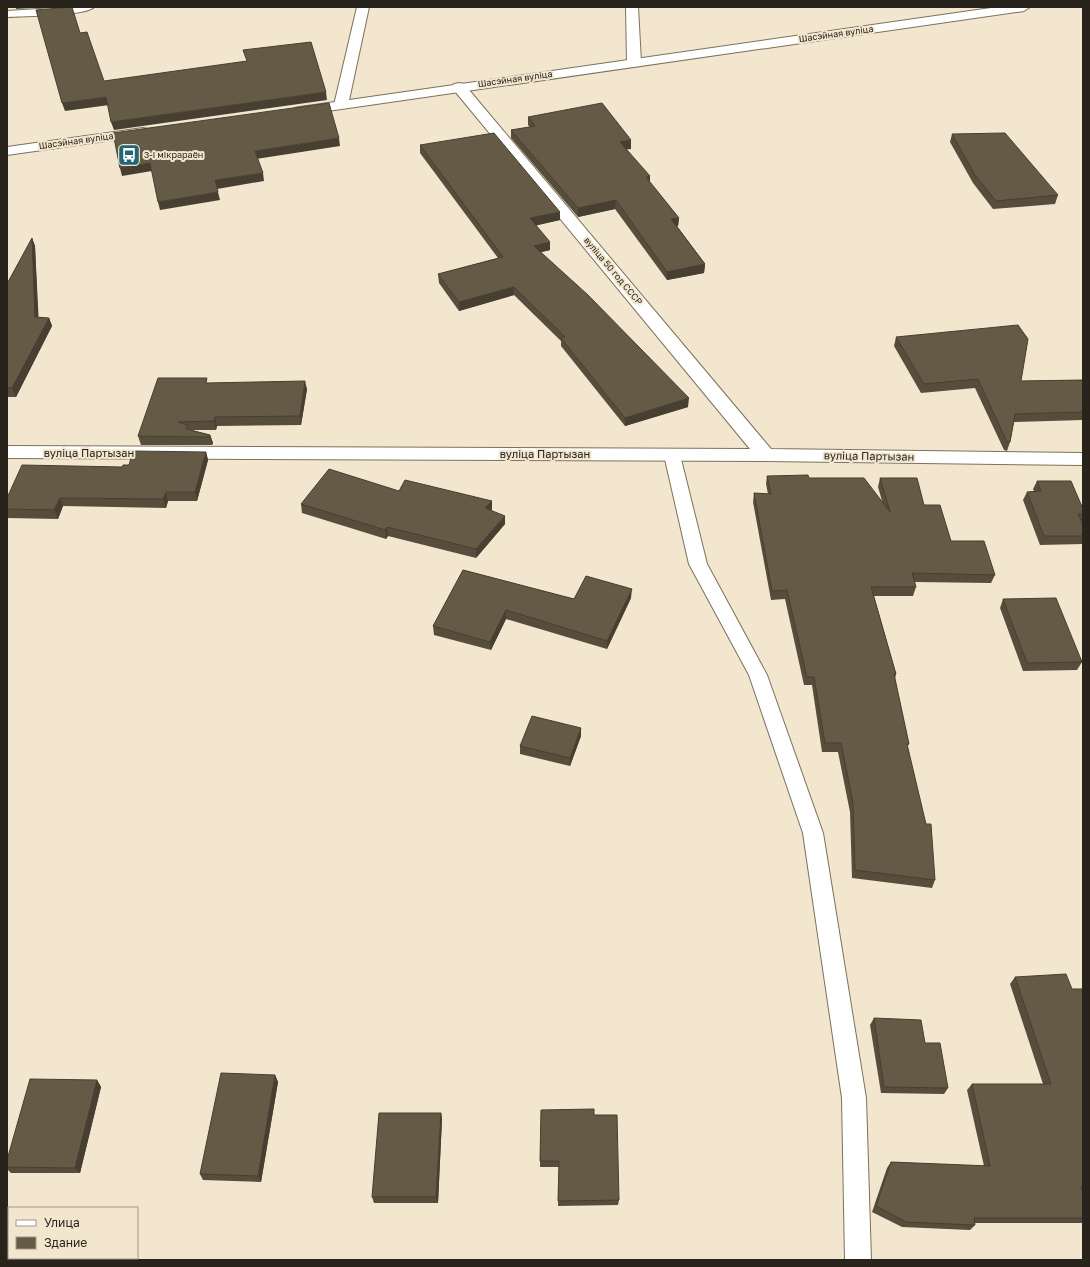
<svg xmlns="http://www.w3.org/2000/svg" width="1090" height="1267" font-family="'Golos Text',sans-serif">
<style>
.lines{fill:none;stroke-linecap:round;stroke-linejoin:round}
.lane-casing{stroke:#7c715c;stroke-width:2}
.street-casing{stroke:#7c715c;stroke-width:2}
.secondary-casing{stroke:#7c715c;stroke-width:2}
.lane{fill:#fff;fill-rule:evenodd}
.street{fill:#fff;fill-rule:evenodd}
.secondary{fill:#fff;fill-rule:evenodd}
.wall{fill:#574d3c}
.shaded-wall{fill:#473f31}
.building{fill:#655a46;stroke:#473f31}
.labels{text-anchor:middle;stroke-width:4;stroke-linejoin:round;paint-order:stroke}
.far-street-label{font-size:9px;fill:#28231b;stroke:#f3e6cf}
.far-poi-label{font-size:9px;fill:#28231b;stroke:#f3e6cf;text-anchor:start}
.street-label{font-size:11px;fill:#28231b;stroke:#f3e6cf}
</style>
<rect width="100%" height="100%" fill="#f3e6cf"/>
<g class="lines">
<!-- lane casing -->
<g class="lane-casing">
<path id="lane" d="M 70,7 L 94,7 C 86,16 22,16 7,17 L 7,11 Z
M 672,450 L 678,451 L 680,455 L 707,564 L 767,675 L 823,833 L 866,1098 L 871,1260 L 845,1260 L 842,1098 L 803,833 L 749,675 L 689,564 L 664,455 L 666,451 Z"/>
</g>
<!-- street casing -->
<g class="street-casing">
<path id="street" d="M 357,7 L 369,7 L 348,105 L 346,108 L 336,108 L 334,105 Z
M 626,7 L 638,7 L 641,62 L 639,65 L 629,65 L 627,62 Z
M 459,83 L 464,84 L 771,449 L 1083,453 L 1083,465 L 766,461 L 7,458 L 7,446 L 750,449 L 454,90 L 452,87 L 454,84 Z"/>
</g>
<!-- secondary casing -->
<g class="secondary-casing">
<path id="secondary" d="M 998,7 L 1030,7 L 1024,11 L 300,115 L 295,114 L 293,111 L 295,108 L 300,107 Z
M 143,128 L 148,129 L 150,132 L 148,135 L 7,155 L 7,147 Z"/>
</g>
<!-- lane -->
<use href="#lane" class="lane"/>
<!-- street -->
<use href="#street" class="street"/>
<!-- secondary -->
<use href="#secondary" class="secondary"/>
</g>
<!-- wall -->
<path class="wall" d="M 16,7 L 47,7 L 16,9 Z
M 528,117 L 631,140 L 631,149 L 627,149 L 650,183 L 679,218 L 678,226 L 677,226 L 705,264 L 704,273 L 667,280 L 615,209 L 578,217 L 511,138 L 511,130 L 530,127 L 528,125 Z
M 952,134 L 1058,195 L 1055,204 L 993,209 L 973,183 L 950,142 Z
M 420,145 L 560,220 L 536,225 L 550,250 L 541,252 L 688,407 L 625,426 L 561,346 L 561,341 L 514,295 L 459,311 L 439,283 L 438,274 L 498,258 L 420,153 Z
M 32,238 L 35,246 L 38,317 L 49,318 L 52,326 L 16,397 L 7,397 L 7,263 L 8,265 L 8,282 Z
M 896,337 L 1021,381 L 1083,380 L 1083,420 L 1014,422 L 1010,442 L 1007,451 L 1004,450 L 975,388 L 921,393 L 894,346 Z
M 209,383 L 307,389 L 301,425 L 217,426 L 216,430 L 192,430 L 210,435 L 213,443 L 212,445 L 141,445 L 138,436 Z
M 206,452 L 208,460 L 197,501 L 168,501 L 166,508 L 63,506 L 58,519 L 7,518 L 7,498 L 129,465 Z
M 767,476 L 809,478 L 882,501 L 878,487 L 880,478 L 924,505 L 951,541 L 995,575 L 991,583 L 915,582 L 916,587 L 913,596 L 874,596 L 896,674 L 895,679 L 909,744 L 907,747 L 935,880 L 932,888 L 852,878 L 850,812 L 838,752 L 822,752 L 812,685 L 804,685 L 785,599 L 771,600 L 753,502 L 754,493 L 768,494 L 766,484 Z
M 1037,481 L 1083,509 L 1083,518 L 1081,522 L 1083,525 L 1083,544 L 1040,545 L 1023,500 L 1027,492 L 1034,491 L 1033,489 Z
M 399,491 L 492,501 L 492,509 L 491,511 L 505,524 L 476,558 L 388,536 L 386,539 L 302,513 L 301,504 Z
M 463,570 L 574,599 L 631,598 L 607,649 L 506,619 L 491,650 L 434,635 L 433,626 Z
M 1003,599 L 1082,662 L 1077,670 L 1023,671 L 1000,608 Z
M 581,728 L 581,736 L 570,766 L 520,754 L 520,746 Z
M 1015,977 L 1072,989 L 1083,989 L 1083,1223 L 975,1223 L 975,1225 L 970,1230 L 902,1227 L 872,1212 L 887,1168 L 891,1162 L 984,1166 L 967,1090 L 972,1084 L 1043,1084 L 1010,984 Z
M 874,1018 L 925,1043 L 948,1088 L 944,1094 L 881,1093 L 870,1025 Z
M 275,1075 L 278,1082 L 261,1182 L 203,1180 L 200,1174 Z
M 97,1080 L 101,1087 L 80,1173 L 11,1173 L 7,1169 L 7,1160 Z
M 541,1110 L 594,1115 L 619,1200 L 618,1205 L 558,1206 L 559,1167 L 540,1167 Z
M 441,1113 L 442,1119 L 438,1203 L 374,1203 L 372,1197 Z"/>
<!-- shaded-wall -->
<path class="shaded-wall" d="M 326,92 L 327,100 L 114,130 L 111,122 Z
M 106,97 L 109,105 L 65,111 L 62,103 Z
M 339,138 L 340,146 L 256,159 L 255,151 Z
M 631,140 L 631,149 L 620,150 L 620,142 Z
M 150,163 L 152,171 L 122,176 L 120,168 Z
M 263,173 L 264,181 L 217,189 L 215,180 Z
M 650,176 L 650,184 L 646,177 Z
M 218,192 L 220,200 L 160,210 L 158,202 Z
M 616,200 L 615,209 L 578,217 L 578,208 Z
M 560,212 L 560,220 L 530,227 L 530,218 Z
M 679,218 L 678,226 L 671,228 L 671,219 Z
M 32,238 L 35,246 L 39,326 L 35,317 Z
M 550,242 L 550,250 L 534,254 L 534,246 Z
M 7,263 L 8,265 L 8,296 L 7,293 Z
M 705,264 L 704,273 L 667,280 L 667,272 Z
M 514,287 L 514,295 L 459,311 L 459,302 Z
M 49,318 L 52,326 L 16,397 L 12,388 Z
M 305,381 L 307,389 L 301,425 L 300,416 Z
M 689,398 L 688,407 L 625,426 L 625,418 Z
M 215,417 L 217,426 L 216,430 L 214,421 Z
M 210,435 L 213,443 L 212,445 L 210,437 Z
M 206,452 L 208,460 L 197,501 L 195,492 Z
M 166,492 L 168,501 L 166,508 L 163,499 Z
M 60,498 L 63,506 L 58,519 L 54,510 Z
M 492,501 L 492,509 L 486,517 L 485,508 Z
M 505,516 L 505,524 L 476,558 L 476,549 Z
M 387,527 L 388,536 L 386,539 L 385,530 Z
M 632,589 L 631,598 L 607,649 L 607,641 Z
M 506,610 L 506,619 L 491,650 L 490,642 Z
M 581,728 L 581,736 L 570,766 L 570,758 Z
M 275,1075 L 278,1082 L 261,1182 L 258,1176 Z
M 97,1080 L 101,1087 L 80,1173 L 75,1168 Z
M 441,1113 L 442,1119 L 438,1203 L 436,1197 Z"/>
<!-- building -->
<path class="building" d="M 72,7 L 80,33 L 87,32 L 104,81 L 247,61 L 243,50 L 311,42 L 326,92 L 111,122 L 106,97 L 62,103 L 36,10 Z
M 329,103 L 339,138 L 255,151 L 263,173 L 215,180 L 218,192 L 158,202 L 150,163 L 120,168 L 113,133 Z
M 602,103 L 631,140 L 620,142 L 650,176 L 646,177 L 679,218 L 671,219 L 705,264 L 667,272 L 616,200 L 578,208 L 511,130 L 535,126 L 528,117 Z
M 494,133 L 560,212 L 530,218 L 550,242 L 534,246 L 588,295 L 689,398 L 625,418 L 561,338 L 565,337 L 514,287 L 459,302 L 438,274 L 503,257 L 420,145 Z
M 1005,133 L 1058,195 L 996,201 L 975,175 L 952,134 Z
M 32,238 L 35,317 L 49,318 L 12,388 L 7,388 L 7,284 Z
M 1018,325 L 1028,339 L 1021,381 L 1083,380 L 1083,412 L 1015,414 L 1010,442 L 1007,442 L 978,379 L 924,384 L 896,337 Z
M 158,378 L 207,378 L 206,383 L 305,381 L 300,416 L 215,417 L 214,421 L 178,422 L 187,425 L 186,429 L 210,435 L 210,437 L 138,436 Z
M 133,451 L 206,452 L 195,492 L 166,492 L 163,499 L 60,498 L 54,510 L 7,509 L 7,498 L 22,465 L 122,467 L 123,465 L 129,465 Z
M 329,469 L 399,491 L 405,480 L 492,501 L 485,508 L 505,516 L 476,549 L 387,527 L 385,530 L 301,504 Z
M 808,475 L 809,478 L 864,478 L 890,512 L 880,478 L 917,478 L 924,505 L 940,505 L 951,541 L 984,541 L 995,575 L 912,573 L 916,587 L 871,587 L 896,674 L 894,674 L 909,744 L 907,744 L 926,824 L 931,824 L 935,880 L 855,870 L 853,803 L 841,743 L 825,743 L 814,677 L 807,677 L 787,590 L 772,591 L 754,493 L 771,494 L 767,476 Z
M 1037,481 L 1071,481 L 1083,509 L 1083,514 L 1078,514 L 1083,525 L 1083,536 L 1044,536 L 1027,492 L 1041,491 Z
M 463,570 L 574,599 L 586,576 L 632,589 L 607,641 L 506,610 L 490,642 L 433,626 Z
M 1056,598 L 1082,662 L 1027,663 L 1003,599 Z
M 532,716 L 581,728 L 570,758 L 520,746 Z
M 1066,974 L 1072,989 L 1083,989 L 1083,1188 L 1081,1187 L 1083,1193 L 1083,1218 L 974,1218 L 975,1225 L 906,1222 L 876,1206 L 891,1162 L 990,1166 L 972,1084 L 1051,1084 L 1015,977 Z
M 874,1018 L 921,1020 L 925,1043 L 940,1043 L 948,1088 L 884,1087 Z
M 221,1073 L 275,1075 L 258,1176 L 200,1174 Z
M 30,1079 L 97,1080 L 75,1168 L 7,1167 L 7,1160 Z
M 594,1109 L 594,1115 L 617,1115 L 619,1200 L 558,1201 L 559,1161 L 540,1161 L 541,1110 Z
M 379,1113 L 441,1113 L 436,1197 L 372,1197 Z"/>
<!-- icons -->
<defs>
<g id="bus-square" transform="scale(1.15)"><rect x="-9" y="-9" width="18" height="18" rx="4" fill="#216577" stroke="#f3e6cf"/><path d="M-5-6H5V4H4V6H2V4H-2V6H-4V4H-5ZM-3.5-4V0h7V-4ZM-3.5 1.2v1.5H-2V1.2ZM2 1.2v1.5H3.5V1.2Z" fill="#fff"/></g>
</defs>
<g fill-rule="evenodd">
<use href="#bus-square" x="129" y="155"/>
</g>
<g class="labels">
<!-- far-street labels -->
<g class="far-street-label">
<text transform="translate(836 34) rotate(-8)" y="3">Шасэйная вуліца</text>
<text transform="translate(515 79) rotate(-8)" y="3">Шасэйная вуліца</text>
<text transform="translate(76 141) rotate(-8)" y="3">Шасэйная вуліца</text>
<text transform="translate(613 271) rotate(50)" y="3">вуліца 50 год СССР</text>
</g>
<!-- far-poi labels -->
<g class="far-poi-label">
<text x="144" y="158">3-і мікрараён</text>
</g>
<!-- street labels -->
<g class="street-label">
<text x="89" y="457">вуліца Партызан</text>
<text x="545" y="458">вуліца Партызан</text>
<text transform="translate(869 456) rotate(1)" y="4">вуліца Партызан</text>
</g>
</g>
<!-- border -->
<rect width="1090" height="1267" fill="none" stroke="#28231b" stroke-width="16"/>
<!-- legend -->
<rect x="8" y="1207" width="130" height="52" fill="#f3e6cf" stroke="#a29887"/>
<rect x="16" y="1220" width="20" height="6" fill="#ffffff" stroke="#a29887"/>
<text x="44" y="1227" font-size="12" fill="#28231b">Улица</text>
<rect x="16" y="1237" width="20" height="12" fill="#655a46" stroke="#a29887"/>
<text x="44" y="1247" font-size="12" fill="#28231b">Здание</text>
</svg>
